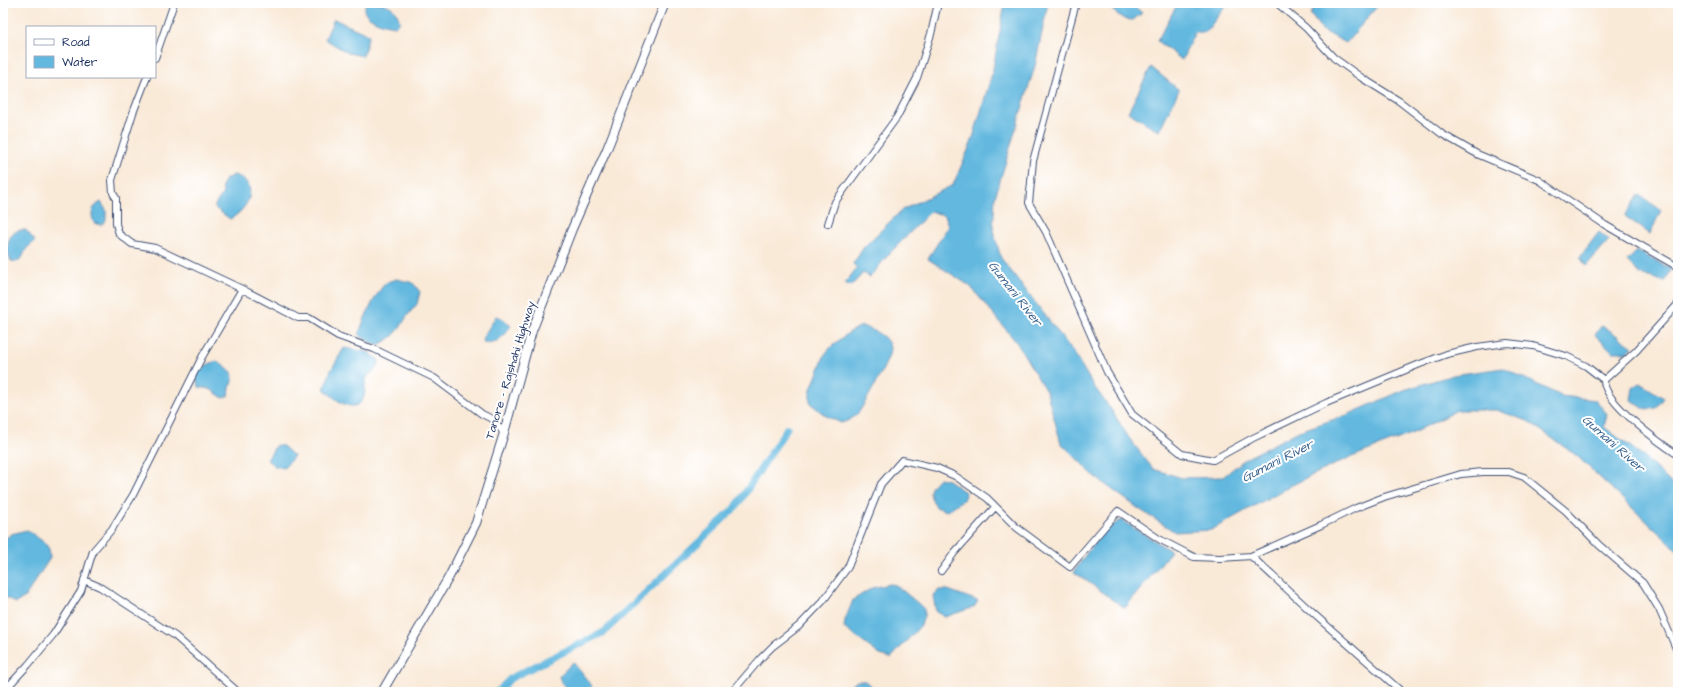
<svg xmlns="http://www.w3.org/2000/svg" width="1681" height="695" font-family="'Architects Daughter',sans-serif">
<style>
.water{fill:#62b8df;stroke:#3e749e}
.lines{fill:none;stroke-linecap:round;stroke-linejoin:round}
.canal{stroke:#62b8df;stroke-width:7}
.minor-casing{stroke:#3c4b70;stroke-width:8}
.major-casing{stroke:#3c4b70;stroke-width:10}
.minor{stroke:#fff;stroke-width:6}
.major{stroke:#fff;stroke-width:8}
.labels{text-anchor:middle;stroke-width:4;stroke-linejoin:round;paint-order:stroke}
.street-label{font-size:12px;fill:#1b2f5e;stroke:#fff}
.water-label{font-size:13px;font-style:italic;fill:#345f8b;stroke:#fff}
</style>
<rect width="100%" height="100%" fill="#fff"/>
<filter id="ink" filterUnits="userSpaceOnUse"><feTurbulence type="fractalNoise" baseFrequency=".025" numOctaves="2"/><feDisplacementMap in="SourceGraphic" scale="8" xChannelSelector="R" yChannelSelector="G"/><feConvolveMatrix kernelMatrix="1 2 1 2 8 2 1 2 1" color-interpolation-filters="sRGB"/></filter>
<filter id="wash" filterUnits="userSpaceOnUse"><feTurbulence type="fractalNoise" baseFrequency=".012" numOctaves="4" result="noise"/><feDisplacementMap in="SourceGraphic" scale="16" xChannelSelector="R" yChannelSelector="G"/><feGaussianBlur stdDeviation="0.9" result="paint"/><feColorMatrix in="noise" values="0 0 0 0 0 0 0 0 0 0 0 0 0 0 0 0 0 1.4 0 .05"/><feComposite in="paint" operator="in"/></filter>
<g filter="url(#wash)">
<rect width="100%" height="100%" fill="#f9e9d7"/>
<!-- water -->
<path class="water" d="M 366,3 C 384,3 394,2 400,22 L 396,26 C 385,25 370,21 364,11 Z
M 1005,3 L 1048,3 L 1035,66 L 995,197 L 993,230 L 1001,258 L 1074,353 L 1093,385 L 1110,408 L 1129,438 L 1153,469 L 1182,478 L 1223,477 L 1245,459 L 1299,431 L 1347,415 L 1404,390 L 1453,375 L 1503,368 L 1561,396 L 1596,400 L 1607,414 L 1604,427 L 1643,456 L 1678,490 L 1678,551 L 1577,456 L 1528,421 L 1496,410 L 1457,410 L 1411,434 L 1344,460 L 1290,486 L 1211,530 L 1175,532 L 1139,509 L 1095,477 L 1061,443 L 1047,393 L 1017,343 L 970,286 L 928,259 L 948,226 L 945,216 L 931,211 L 888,255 L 870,277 L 863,273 L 851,286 L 845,283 L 857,268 L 853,264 L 864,247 L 902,210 L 953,185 L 972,141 L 992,74 Z
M 1114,3 L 1131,3 L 1142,13 L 1133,20 L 1124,19 L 1112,10 Z
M 1178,3 L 1228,3 L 1206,32 L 1195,32 L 1182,60 L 1157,41 Z
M 1316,3 L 1380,3 L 1346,43 L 1322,30 L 1311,15 Z
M 334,19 L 369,35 L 363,56 L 348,53 L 325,39 Z
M 1151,67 L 1179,90 L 1159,131 L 1128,112 Z
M 234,175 C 262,183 248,210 230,219 L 215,208 L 215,205 L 223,193 L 222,186 L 226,179 Z
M 1639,195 L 1661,210 L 1650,234 L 1625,216 Z
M 101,202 L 106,210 L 106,221 L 101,225 L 94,223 C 90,213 92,207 101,202 Z
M 21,230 L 26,230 L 35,241 L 26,249 L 22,258 L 16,262 L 11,261 C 5,250 7,232 21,230 Z
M 1599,232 L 1609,240 L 1586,266 L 1580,257 Z
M 1637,251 L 1671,269 L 1665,282 L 1640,274 L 1627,261 Z
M 397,279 L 413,283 L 420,292 L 417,304 L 407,316 L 400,328 L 392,337 L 377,346 L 359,335 C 361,324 377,291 385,284 C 388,281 393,280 397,279 Z
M 496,316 L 502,318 L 511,326 C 502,336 498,346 483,342 L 482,339 Z
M 1602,325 L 1633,347 L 1627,352 L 1613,352 L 1595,335 Z
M 862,326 C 872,330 888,335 890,348 C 892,357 865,403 859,412 C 854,418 848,421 841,423 L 826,416 L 810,403 L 810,392 L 825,354 L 833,345 L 851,331 Z
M 344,348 L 368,352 L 379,360 C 379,372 368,371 366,380 C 364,386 366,393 363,399 C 353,416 334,398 324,389 L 331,370 Z
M 216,361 L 224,365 L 232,372 L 233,377 L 228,396 L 223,398 L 210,389 L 199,387 C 191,373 205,365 216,361 Z
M 1640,383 L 1664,398 L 1656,408 L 1646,410 L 1631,400 L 1633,388 Z
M 276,445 L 283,446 L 294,456 L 284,468 L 275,466 L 267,460 Z
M 939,478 L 948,480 L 965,492 L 966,495 L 964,499 L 947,511 L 936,507 C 928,492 927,491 939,478 Z
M 1121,520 L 1171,551 L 1125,608 L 1074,572 C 1087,552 1100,532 1121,520 Z
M 27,530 L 45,543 L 49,549 L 50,558 L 25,597 L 16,603 L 3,596 L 3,541 L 11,534 Z
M 890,584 L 896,585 L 920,605 L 924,609 L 924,616 L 921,625 L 891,658 L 880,655 L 844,628 L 845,620 L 853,600 L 872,588 Z
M 939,590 L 948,590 L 978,601 L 974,607 L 945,617 L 936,612 L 933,595 Z
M 573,662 L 592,686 L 587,692 L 570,692 L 561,682 L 559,676 Z
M 857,681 L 865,681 L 872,687 L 874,692 L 842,692 Z"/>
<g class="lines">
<!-- canal -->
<path class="canal" d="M 497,692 L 511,678 L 604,632 L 736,507 L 787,428"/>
</g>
</g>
<g filter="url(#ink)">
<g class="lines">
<!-- minor casing -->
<g class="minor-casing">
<path id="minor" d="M 1076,3 L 1033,161 L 1029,203 L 1046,232 L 1107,372 L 1132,414 L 1182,454 L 1213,460 L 1253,438 L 1326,403 L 1420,364 L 1447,354 L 1477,347 L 1507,343 L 1533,346 L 1566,356 L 1586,366 L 1604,380
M 1277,3 L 1306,28 L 1334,58 L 1362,78 L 1399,101 L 1442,134 L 1477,154 L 1539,180 L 1605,225 L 1678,267
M 155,58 L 174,3
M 147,77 L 133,113 L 112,180 L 113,193 L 116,198 L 116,224 L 119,234 L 132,244 L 155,248 L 242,289
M 828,224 L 835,202 L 897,117 L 917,78 L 931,34 L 938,3
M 1678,304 L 1636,351 L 1604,380 C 1603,402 1660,443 1678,455
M 941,571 L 955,552 L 995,507
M 84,580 L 100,587 L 175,636 L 238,692
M 3,692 L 28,665 L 53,635 L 81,591 L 93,551 L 112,529 L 133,495 L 202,357 L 242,289 L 298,318 L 309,318 L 338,336 L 374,349 L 434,378 L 482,414 L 492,419 L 504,433
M 732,692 L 761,658 L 773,646 L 799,626 L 823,601 L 848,567 L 881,484 L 902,460 L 937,468 L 955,476 L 987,498 L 1016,527 L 1070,567 L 1118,511 L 1159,539 L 1194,557 L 1220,558 L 1251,556
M 1402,692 L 1316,616 L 1251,556 L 1321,525 L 1356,508 L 1384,497 L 1461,474 L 1483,472 L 1509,472 L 1524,477 L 1566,511 L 1599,545 L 1643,583 L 1659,609 L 1678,653"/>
</g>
<!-- major casing -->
<g class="major-casing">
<path id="major" d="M 382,692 L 449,577 L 476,523 L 504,433 L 532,331 L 572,229 L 607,149 L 665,3"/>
</g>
<!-- minor -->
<use href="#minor" class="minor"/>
<!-- major -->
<use href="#major" class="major"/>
</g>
</g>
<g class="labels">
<!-- street labels -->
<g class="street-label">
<text transform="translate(510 370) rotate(-73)" y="4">Tanore - Rajshahi Highway</text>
</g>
<!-- water labels -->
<g class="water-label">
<text transform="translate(1016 293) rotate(52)" y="5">Gumani River</text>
<text transform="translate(1614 443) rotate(42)" y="5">Gumani River</text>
<text transform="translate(1277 460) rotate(-27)" y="5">Gumani River</text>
</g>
</g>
<!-- margin -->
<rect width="1681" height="695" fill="none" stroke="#fff" stroke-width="16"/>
<!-- legend -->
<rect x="26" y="26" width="130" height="52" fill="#ffffff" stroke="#a4acbf"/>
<rect x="34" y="39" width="20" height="6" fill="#ffffff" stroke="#a4acbf"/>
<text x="62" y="46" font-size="12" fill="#1b2f5e">Road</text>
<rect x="34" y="56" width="20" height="12" fill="#62b8df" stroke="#a4acbf"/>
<text x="62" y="66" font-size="12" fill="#1b2f5e">Water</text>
</svg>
